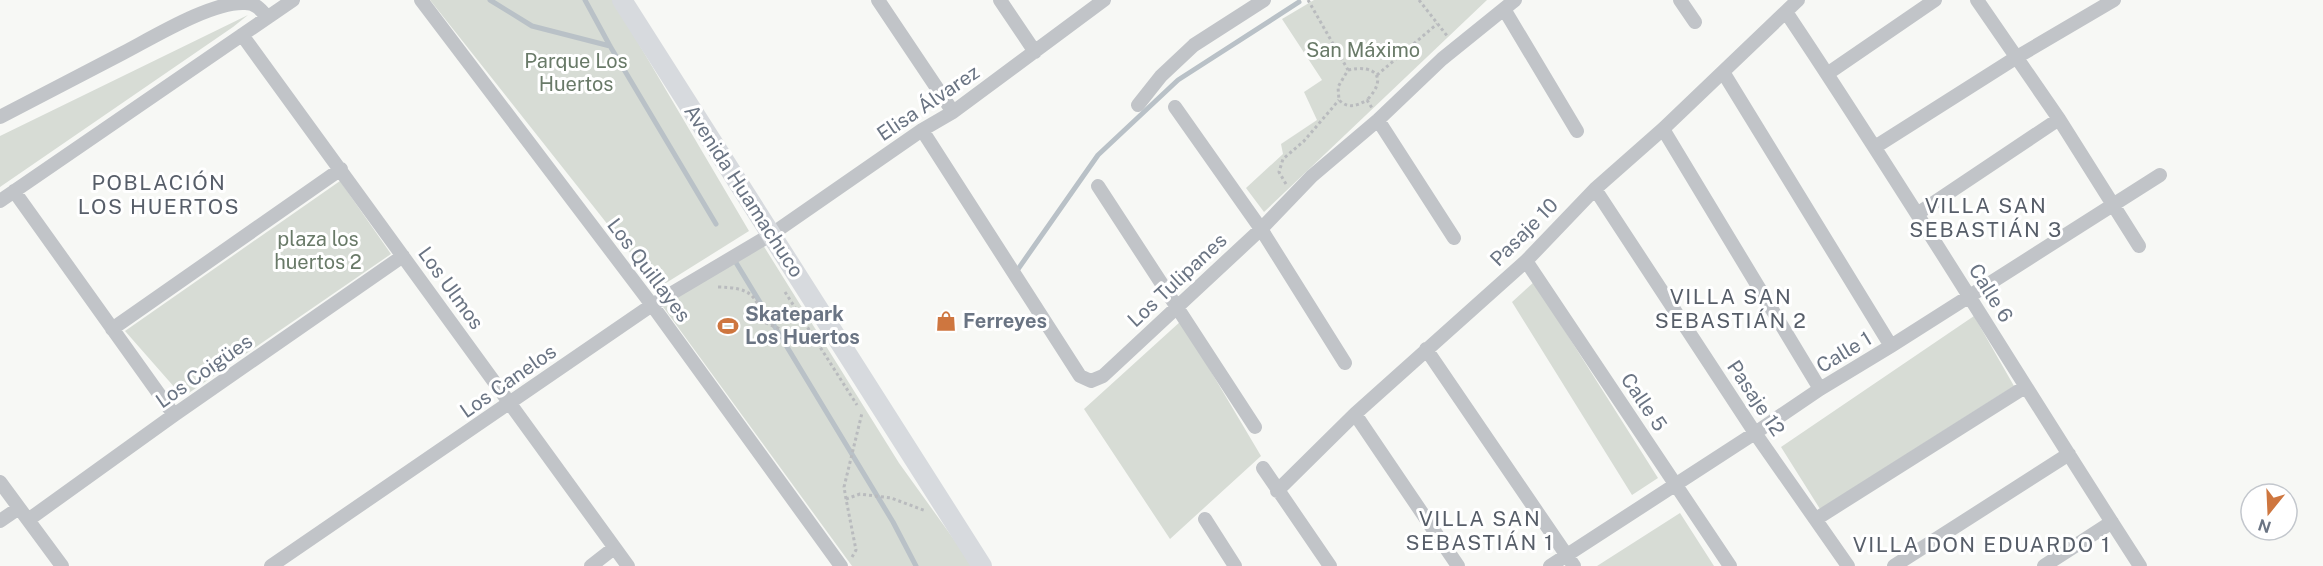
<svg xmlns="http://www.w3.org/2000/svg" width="2323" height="566" font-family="'Public Sans',sans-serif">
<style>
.green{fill:#d7dcd5}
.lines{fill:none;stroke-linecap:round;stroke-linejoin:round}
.stream{stroke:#b9c1c7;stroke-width:5}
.path{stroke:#b9bbbe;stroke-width:3;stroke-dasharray:3 3;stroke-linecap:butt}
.street{stroke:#c1c4c8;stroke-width:14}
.secondary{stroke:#d7dade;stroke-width:20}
.labels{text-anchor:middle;stroke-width:6;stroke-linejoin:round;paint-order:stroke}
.park-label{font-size:20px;fill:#697a68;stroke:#fff}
.street-label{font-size:20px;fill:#6a7483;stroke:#fff}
.poi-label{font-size:20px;font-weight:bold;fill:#6a7483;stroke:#fff;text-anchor:start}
.neighbourhood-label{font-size:21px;letter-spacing:1.5px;fill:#575e69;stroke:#fff}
</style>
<rect width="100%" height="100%" fill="#f7f8f5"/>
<!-- green -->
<path class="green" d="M 430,0 L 613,0 L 749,231 L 658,288 Z
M 1314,0 L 1487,0 L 1264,212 L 1246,188 L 1283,154 L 1281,144 L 1317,120 L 1304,92 L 1322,80 L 1282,19 Z
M 248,15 L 233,27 L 0,187 L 0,136 Z
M 340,181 L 391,254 L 183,397 L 125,331 Z
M 763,245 L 899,463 L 973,566 L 852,566 L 661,304 Z
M 1534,282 L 1658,478 L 1632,495 L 1512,302 Z
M 1974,316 L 2014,386 L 1820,509 L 1781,447 Z
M 1181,321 L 1261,456 L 1170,539 L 1084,409 Z
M 1680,513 L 1714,566 L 1597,566 Z"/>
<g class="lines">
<!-- stream -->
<path class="stream" d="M 490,0 L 532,26 L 610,46
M 585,0 L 610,46 L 716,224
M 735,261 L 893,522 L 916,566
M 1016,272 L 1098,155 L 1178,80 L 1299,2"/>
<!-- path -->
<path class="path" d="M 1308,0 L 1348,70 L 1338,87 L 1339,100 C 1348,109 1357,106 1367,100 L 1372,108
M 1419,0 L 1448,37
M 1348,70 C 1376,64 1388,78 1367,100
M 1377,75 L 1437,24
M 1286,184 L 1279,172 L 1283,159 L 1304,141 L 1339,100
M 718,287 C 750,288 755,293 766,323 L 816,344
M 785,292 L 857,405
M 846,499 L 844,487 L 862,413
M 852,557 L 856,550 L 846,499 L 860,494 L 891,498 L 926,511"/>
<!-- street -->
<path class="street" d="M 421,0 L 652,305 L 841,566
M 878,0 L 953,112
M 1000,0 L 1035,52
M 1680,0 L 1695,22
M 1977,0 L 2059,119 L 2139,246
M 1504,9 L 1577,131
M 1786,12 C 1908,194 2021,382 2140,566
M 242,35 L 628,566
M 1723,72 L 1891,346
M 1827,74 L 1935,0
M 1138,105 L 1161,76 L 1194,45 L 1264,0
M 1175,107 L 1261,229 L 1345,363
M 0,117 C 41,96 82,74 123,53 C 152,38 212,1 245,3 C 256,3 261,10 267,17
M 1378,120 L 1454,238
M 1663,129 L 1820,389
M 922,130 L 1080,376 L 1091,381 L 1103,376 L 1261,229 L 1312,176 L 1378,120 L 1442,59 L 1515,0
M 1875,147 L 2017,57 L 2114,0
M 1098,186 L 1255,427
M 1595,189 L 1755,433 L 1848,566
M 14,191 L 174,415
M 0,201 L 293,0
M 1917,214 L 2059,119
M 1526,261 L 1730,566
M 112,329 L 341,169
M 1426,349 L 1574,566
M 1355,414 L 1458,566
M 1263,468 L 1330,566
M 0,482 L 62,566
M 1277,491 L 1355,414 L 1526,261 L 1595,189 L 1663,129 L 1798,0
M 1205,519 L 1235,566
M 1816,519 L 2025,387
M 28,520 L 174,415 L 403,256
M 0,521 L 19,508
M 271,566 L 652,305 L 772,234 L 922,130 L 953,112 L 1104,0
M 591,566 L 614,548
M 1550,566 L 1755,433 L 1820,389 L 1891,346 L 2160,175
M 1894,566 L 2069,454
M 2044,566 L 2112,522"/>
<!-- secondary -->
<path class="secondary" d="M 622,0 L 982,566"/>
</g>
<!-- icons -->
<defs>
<g id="shop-bare" transform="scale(1.62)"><path d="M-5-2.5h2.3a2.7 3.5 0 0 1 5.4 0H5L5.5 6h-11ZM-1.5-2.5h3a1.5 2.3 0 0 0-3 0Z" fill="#ce763f" stroke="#fff" stroke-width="2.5" paint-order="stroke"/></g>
<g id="stadium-bare" transform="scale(1.62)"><path d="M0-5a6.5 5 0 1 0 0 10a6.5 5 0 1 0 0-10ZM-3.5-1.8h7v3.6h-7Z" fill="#ce763f" stroke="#fff" stroke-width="2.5" paint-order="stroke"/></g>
</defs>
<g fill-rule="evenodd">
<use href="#shop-bare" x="946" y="321"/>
<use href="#stadium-bare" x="728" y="326"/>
</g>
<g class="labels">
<!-- park labels -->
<g class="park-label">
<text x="1363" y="57">San Máximo</text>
<text x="576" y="68">Parque Los<tspan x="576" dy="23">Huertos</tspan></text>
<text x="318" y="246">plaza los<tspan x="318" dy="23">huertos 2</tspan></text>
</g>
<!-- street labels -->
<g class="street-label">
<text transform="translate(928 103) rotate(-34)" y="7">Elisa Álvarez</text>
<text transform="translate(744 191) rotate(57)" y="7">Avenida Huamachuco</text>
<text transform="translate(1524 232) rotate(-45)" y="7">Pasaje 10</text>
<text transform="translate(649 270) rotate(53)" y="7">Los Quillayes</text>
<text transform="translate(1177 280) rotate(-43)" y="7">Los Tulipanes</text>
<text transform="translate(451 288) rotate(54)" y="7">Los Ulmos</text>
<text transform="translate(1991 293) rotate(58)" y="7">Calle 6</text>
<text transform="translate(1844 352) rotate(-31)" y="7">Calle 1</text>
<text transform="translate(204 371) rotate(-35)" y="7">Los Coigües</text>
<text transform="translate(508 381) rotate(-35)" y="7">Los Canelos</text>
<text transform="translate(1756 398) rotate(56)" y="7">Pasaje 12</text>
<text transform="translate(1644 402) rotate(56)" y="7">Calle 5</text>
</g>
<!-- poi labels -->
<g class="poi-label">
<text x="745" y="321">Skatepark<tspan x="745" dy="23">Los Huertos</tspan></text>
<text x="963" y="328">Ferreyes</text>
</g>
<!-- neighbourhood labels -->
<g class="neighbourhood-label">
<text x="159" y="190">POBLACIÓN<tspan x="159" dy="24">LOS HUERTOS</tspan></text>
<text x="1986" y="213">VILLA SAN<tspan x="1986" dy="24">SEBASTIÁN 3</tspan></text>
<text x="1731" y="304">VILLA SAN<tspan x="1731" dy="24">SEBASTIÁN 2</tspan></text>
<text x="1480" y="526">VILLA SAN<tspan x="1480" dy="24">SEBASTIÁN 1</tspan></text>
<text x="1982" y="552">VILLA DON EDUARDO 1</text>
</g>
</g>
<!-- north arrow -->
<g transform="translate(2269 512) rotate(198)"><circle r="28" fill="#ffffff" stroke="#c3c7cd" stroke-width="1.5"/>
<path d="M0-4.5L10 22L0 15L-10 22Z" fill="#ce763f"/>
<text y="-9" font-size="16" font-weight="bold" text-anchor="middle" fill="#6a7483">N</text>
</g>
</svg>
